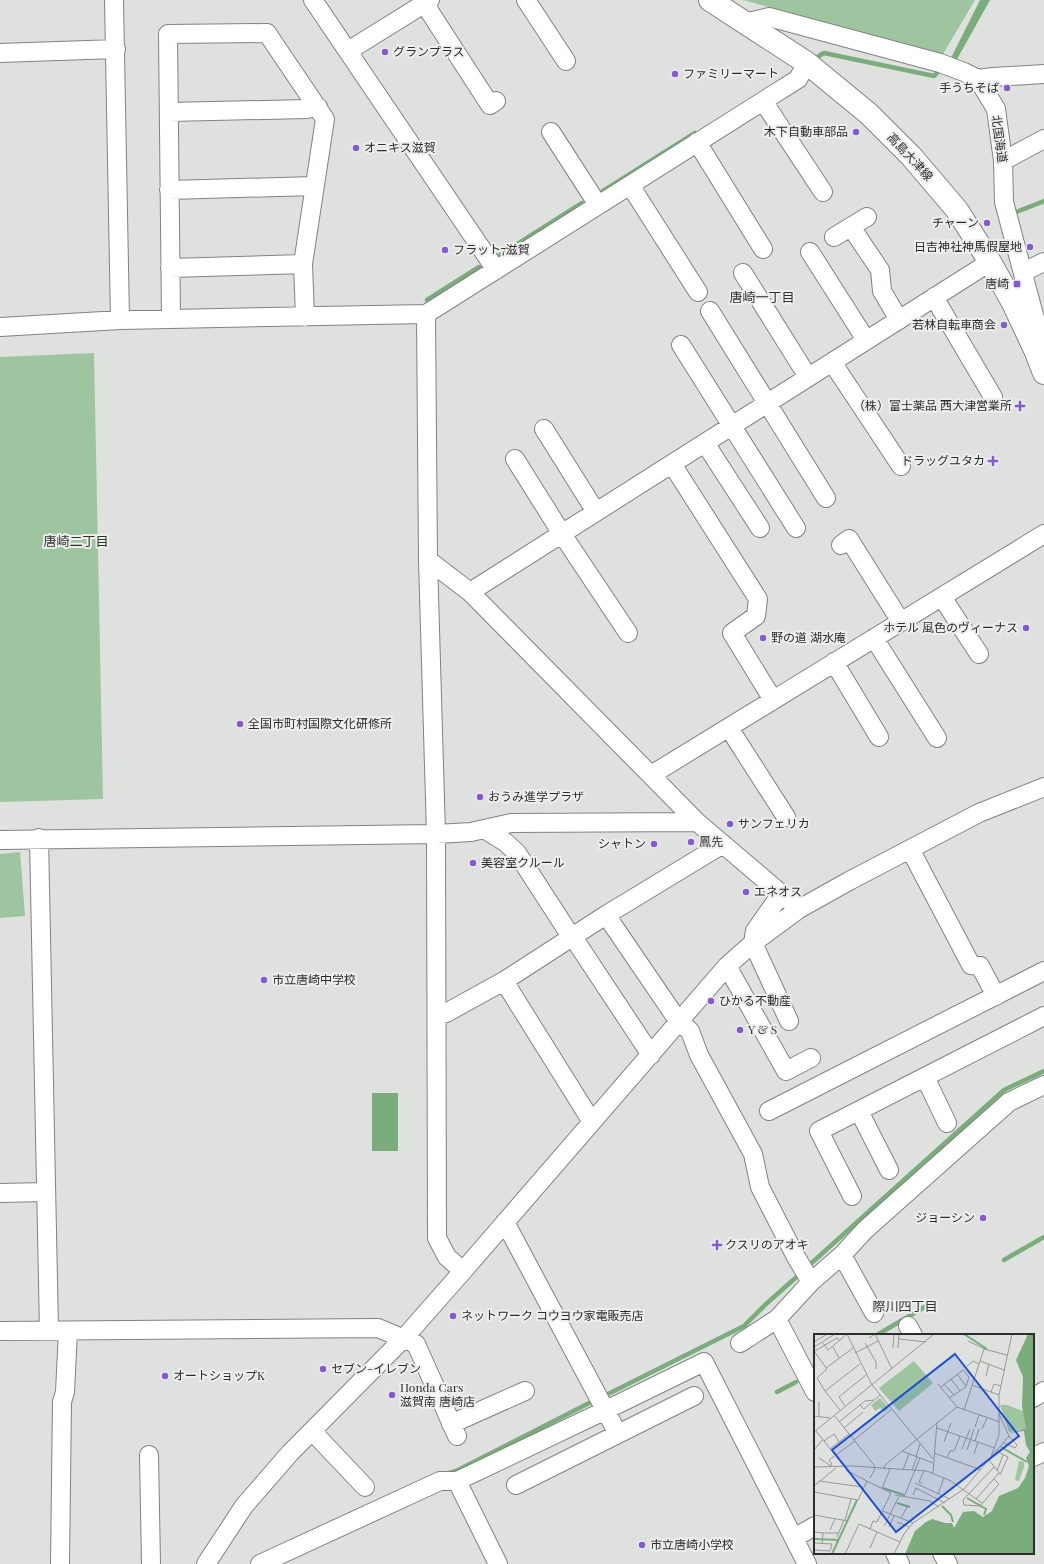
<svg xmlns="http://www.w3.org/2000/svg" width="1044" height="1564" font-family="'Playfair Display','Noto Sans JP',serif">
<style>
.green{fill:#9ec59f}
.water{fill:#7aac7c}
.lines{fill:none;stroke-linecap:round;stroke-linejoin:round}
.stream{stroke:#7aac7c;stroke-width:4.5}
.minor-casing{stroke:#808380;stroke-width:20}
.major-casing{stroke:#808380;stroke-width:24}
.minor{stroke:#fff;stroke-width:18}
.major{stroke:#fff;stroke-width:22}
.poi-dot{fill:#835ad4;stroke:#ecefec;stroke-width:1.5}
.labels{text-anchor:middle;stroke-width:4;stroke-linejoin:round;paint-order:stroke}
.poi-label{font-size:12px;fill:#2b2c2b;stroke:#ecefec;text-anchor:start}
.street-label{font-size:12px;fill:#2b2c2b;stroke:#ecefec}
.neighbourhood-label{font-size:13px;fill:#313331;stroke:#ecefec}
.inset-river{fill:none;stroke:#7aac7c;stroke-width:2}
.inset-road{fill:none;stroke:#969996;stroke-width:1}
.view{fill:#1d4ed8;fill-opacity:0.15;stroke:#1d4ed8;stroke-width:2}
.inset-edge{fill:none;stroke:#2b2c2b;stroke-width:2}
</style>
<rect width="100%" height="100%" fill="#dee1de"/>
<!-- green -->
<path class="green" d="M 743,0 L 975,0 L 943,54 Z
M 94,353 L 103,799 L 0,802 L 0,357 Z
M 20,852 L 25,916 L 0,918 L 0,854 Z"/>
<!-- water -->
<path class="water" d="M 980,0 L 990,0 L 956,61 L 951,58 Z
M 372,1093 L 398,1093 L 398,1151 L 372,1151 Z"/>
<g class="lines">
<!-- stream -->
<path class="stream" d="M 819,56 L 824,53 L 934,76 L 937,73
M 603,191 L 695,133
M 1014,213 L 1044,201
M 500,255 L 582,203
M 427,300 L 479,267
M 1004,1260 L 1044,1237
M 806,1268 L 1004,1090 L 1044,1071
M 877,1335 L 933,1302
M 777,1392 L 796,1382
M 602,1397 L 744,1326 L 766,1304 L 801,1273
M 446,1474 L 456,1471 L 595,1400"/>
<!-- minor casing -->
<g class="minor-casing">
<path id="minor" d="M 114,0 L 120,320
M 313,0 L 496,270
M 526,0 L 566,61
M 424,3 L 490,105 L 496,101
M 744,23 L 769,17 L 940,63 L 964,72 L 978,79 L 996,109 L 1003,161 L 1004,202 L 1034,315 L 1044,346
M 348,51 L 430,0
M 0,53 L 116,49
M 978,79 L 993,77 L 1044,74
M 763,101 L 823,192
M 169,112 L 307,109 L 318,107
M 551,132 L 598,205
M 697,142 L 763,249
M 1003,161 L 1044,139
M 630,185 L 698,292
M 169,190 L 315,186
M 851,227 L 880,270 L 882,291 L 899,320
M 834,237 L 867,217
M 810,252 L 866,340
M 170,268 L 303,264
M 1023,272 L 1044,262
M 743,273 L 808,377
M 934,297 L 993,397
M 710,311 L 826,498
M 426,314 L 428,560 L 436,834 L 437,1238 L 447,1257 L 463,1271
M 171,318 L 168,34 L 267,33 L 325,119 L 303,264 L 305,317
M 0,327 L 120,320 L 426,314 L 798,79 L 807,63
M 681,345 L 796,528
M 832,362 L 901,466
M 544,429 L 596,512
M 705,443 L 760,528
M 515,459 L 562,534 L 628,633
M 672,464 L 758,599 L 756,616 L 732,633 L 773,700
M 841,545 L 849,539 L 901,622
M 428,560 L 470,592 L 697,822 L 799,909
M 470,592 L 990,262
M 942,597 L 979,654
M 874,638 L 937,738
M 834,662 L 879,737
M 729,728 L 786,817
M 651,775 L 1044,534
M 484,829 L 505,842 L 517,853 L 572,938
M 39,838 L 49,1331
M 0,840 L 436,834 L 471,832 L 511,823 L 697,822
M 910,849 L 971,965 L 980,966 L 996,996
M 781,894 L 755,931 L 753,943 L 789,1021
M 606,915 L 679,1022 L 690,1031 L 699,1055 L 753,1154 L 760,1187 L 796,1257 L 811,1282
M 573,937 L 651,1055
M 727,966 L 786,1071 L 811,1058
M 504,981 L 592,1122
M 437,1016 L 446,1013 L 504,981 L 606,915 L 723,844
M 925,1077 L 947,1123
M 769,1111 L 1044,971
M 859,1111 L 889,1170
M 0,1193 L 46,1192
M 852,1196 L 819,1131 L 1044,1016
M 505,1222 L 618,1434
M 842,1255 L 874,1313
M 777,1319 L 815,1392
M 908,1326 L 913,1335
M 0,1331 L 378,1328 L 416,1344 L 457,1436
M 740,1343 L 777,1319 L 811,1282 L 842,1255 L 865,1230 L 1009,1102 L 1044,1085
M 1033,1398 L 1044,1391
M 451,1424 L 525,1391
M 312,1431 L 365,1487
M 149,1455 L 151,1564
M 1033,1457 L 1044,1452
M 457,1481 L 606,1410 L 704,1362 L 807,1564
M 516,1485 L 694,1396
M 794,1538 L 815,1526
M 895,1553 L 900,1564
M 942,1553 L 948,1564
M 60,1564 L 62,1402 L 65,1392 L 68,1331
M 206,1564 L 244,1506 L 290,1453 L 404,1338 L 463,1271 L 727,966 L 753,943 L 799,909 L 849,881 L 979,813 L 1044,787
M 260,1564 L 440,1481 L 457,1481 L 498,1564"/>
</g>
<!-- major casing -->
<g class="major-casing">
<path id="major" d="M 710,0 L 807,63 L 869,114 L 911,156 L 957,210 L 990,262 L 1013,303 L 1036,352 L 1044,373"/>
</g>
<!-- minor -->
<use href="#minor" class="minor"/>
<!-- major -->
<use href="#major" class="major"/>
</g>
<!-- markers -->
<g class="poi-dot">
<circle cx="385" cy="52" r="4"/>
<circle cx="675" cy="74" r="4"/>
<circle cx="1007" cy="88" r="4"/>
<circle cx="856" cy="132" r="4"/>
<circle cx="356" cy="148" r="4"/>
<circle cx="987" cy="223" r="4"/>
<circle cx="1030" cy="247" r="4"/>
<circle cx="445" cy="250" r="4"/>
<rect x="1013" y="280" width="8" height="8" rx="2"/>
<circle cx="1004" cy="325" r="4"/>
<path d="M1018 400h4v4h4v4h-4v4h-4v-4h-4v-4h4z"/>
<path d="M991 455h4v4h4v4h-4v4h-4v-4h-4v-4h4z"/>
<circle cx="1026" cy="628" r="4"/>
<circle cx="763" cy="638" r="4"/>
<circle cx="240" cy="724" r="4"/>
<circle cx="480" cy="797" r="4"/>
<circle cx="730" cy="824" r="4"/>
<circle cx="691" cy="842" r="4"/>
<circle cx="654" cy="844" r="4"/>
<circle cx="473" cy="863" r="4"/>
<circle cx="746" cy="892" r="4"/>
<circle cx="264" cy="980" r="4"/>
<circle cx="711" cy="1001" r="4"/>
<circle cx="740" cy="1030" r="4"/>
<circle cx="983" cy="1218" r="4"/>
<path d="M715 1239h4v4h4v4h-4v4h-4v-4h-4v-4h4z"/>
<circle cx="453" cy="1316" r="4"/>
<circle cx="323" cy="1369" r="4"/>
<circle cx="165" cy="1376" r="4"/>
<circle cx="392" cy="1395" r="4"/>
<circle cx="642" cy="1545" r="4"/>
</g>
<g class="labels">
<!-- poi labels -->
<g class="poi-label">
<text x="393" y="56">グランプラス</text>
<text x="683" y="78">ファミリーマート</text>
<text x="999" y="92" text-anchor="end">手うちそば</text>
<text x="848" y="136" text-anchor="end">木下自動車部品</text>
<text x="364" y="152">オニキス滋賀</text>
<text x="979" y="227" text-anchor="end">チャーン</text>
<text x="1022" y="251" text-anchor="end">日吉神社神馬假屋地</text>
<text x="453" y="254">フラット7滋賀</text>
<text x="1009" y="288" text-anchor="end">唐崎</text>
<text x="996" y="329" text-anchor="end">若林自転車商会</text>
<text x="1012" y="410" text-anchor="end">（株）富士薬品 西大津営業所</text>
<text x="985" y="465" text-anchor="end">ドラッグユタカ</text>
<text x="1018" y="632" text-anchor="end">ホテル 風色のヴィーナス</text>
<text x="771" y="642">野の道 湖水庵</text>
<text x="248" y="728">全国市町村国際文化研修所</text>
<text x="488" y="801">おうみ進学プラザ</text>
<text x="738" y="828">サンフェリカ</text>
<text x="699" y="846">鳳先</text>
<text x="646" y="848" text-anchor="end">シャトン</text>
<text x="481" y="867">美容室クルール</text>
<text x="754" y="896">エネオス</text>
<text x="272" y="984">市立唐崎中学校</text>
<text x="719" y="1005">ひかる不動産</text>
<text x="748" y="1034">Y &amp; S</text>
<text x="975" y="1222" text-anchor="end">ジョーシン</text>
<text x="725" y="1249">クスリのアオキ</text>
<text x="461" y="1320">ネットワーク コウヨウ家電販売店</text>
<text x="331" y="1373">セブン-イレブン</text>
<text x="173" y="1380">オートショップK</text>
<text x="400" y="1392">Honda Cars<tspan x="400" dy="14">滋賀南 唐崎店</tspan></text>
<text x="650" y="1549">市立唐崎小学校</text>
</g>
<!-- street labels -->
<g class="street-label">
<text transform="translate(999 139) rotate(82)" y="4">北国海道</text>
<text transform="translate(910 157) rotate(47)" y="4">高島大津線</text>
</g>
<!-- neighbourhood labels -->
<g class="neighbourhood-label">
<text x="762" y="302">唐崎一丁目</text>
<text x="76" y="546">唐崎二丁目</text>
<text x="905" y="1311">際川四丁目</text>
</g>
</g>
<!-- overview -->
<g transform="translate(814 1334)">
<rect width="220" height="220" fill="#dee1de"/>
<path d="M 100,27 L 119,49 L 85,77 L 65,54 ZM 66,64 L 75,74 L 71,78 L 66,74 L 61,77 L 57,71 ZM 186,71 L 193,71 L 209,77 L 211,83 L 215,84 L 212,94 L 195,98 ZM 205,127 L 210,128 L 210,133 L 205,147 L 201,146 Z" fill="#9ec59f"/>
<path d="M 214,0 L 220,0 L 220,220 L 91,220 L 101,197 L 112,188 L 118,185 L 131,189 L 138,189 L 140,194 L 149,178 L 160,177 L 169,183 L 178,177 L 185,162 L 204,154 L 211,144 L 215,132 L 212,124 L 216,118 L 212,111 L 210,97 L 195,99 L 212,94 L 208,72 L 209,43 L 202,26 Z" fill="#7aac7c"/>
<path class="inset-river" d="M 150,0 L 173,15M 187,113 L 213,128M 69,154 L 90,161M 153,164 L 172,175 L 170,181M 83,169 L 96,173M 128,172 L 137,181 L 139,188M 0,205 L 25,206M 18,220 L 43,166"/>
<path class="inset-road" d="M 33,0 L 58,51 L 119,125M 55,4 L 61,0 L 78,35M 85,5 L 112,8M 154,7 L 171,15M 0,8 L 13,0M 9,9 L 14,16 L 33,0M 51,9 L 62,28 L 62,35M 0,13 L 21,0M 19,13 L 25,24M 79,14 L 80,0M 84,14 L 85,0M 0,17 L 13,35 L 3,44 L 11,57M 1,17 L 23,4 L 26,7M 41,19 L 64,7M 166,27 L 190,36M 153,32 L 159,27 L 165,30M 12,34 L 39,14M 143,40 L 152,52M 172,42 L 175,30M 137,45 L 146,57M 124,50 L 143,73 L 186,88M 130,50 L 139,60M 158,51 L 185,61M 127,53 L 149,36 L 155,43 L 152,53 L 135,64M 177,58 L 180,50 L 187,52M 46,71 L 50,75 L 66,61M 31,72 L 25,63 L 52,41M 26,76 L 11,57 L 46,30M 150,76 L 170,15 L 193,21M 20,81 L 60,131 L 61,135 L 56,144M 0,82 L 16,84M 5,82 L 5,68M 25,88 L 51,67 L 60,66M 161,93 L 165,81M 30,94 L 49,78M 123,94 L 181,114M 168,95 L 173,84M 2,97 L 30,132M 0,98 L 120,0M 40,106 L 78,75M 10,107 L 20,100 L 25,108M 161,107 L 165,95M 130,108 L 137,89M 190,109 L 201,114 L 203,111 L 195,102M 16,115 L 35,100M 148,115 L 156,95M 0,116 L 9,105M 153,116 L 160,95M 88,117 L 119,129M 182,117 L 194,123 L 186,141M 120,119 L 167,136M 160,120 L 164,108M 102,123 L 106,110M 177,123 L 195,102 L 185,80M 5,124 L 17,132M 133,124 L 136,117 L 140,117 L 146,102M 175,126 L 186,140M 0,133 L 38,132 L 113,137 L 137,147 L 168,169M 16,133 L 18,130 L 15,126 L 41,107M 70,135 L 71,131 L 143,73M 89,136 L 95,120M 98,136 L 103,123M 183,137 L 189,121M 119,139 L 123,88M 180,145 L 185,150 L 166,172 L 150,171 L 149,166 L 180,133M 5,147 L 49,153M 53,147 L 77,159 L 63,188 L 59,187 L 56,195M 101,149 L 136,165M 108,149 L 105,148 L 110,137M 0,152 L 22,134M 68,154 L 76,135M 0,158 L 44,166 L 53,147 L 32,136M 124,160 L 130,144M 81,161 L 116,167 L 125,173M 99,161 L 102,154 L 131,169M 90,163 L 106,124M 162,165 L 185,139M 69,177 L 99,189M 0,181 L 34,187M 87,184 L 93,173M 31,186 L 37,165M 83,188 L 95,193M 70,191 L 71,191 L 85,162M 75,193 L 80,182M 16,196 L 21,185M 0,198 L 9,199 L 8,209M 9,199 L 24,199M 23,203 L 30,186M 0,209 L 18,210 L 16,217 L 0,216M 56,214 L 63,198M 31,220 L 45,190 L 86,208M 80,220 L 90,200 L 99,189 L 150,155 L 177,123 L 185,101 L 185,61 L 198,0"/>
<path class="view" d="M 141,20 L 205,102 L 82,198 L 18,116 Z"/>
<rect width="220" height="220" class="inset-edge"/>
</g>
</svg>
